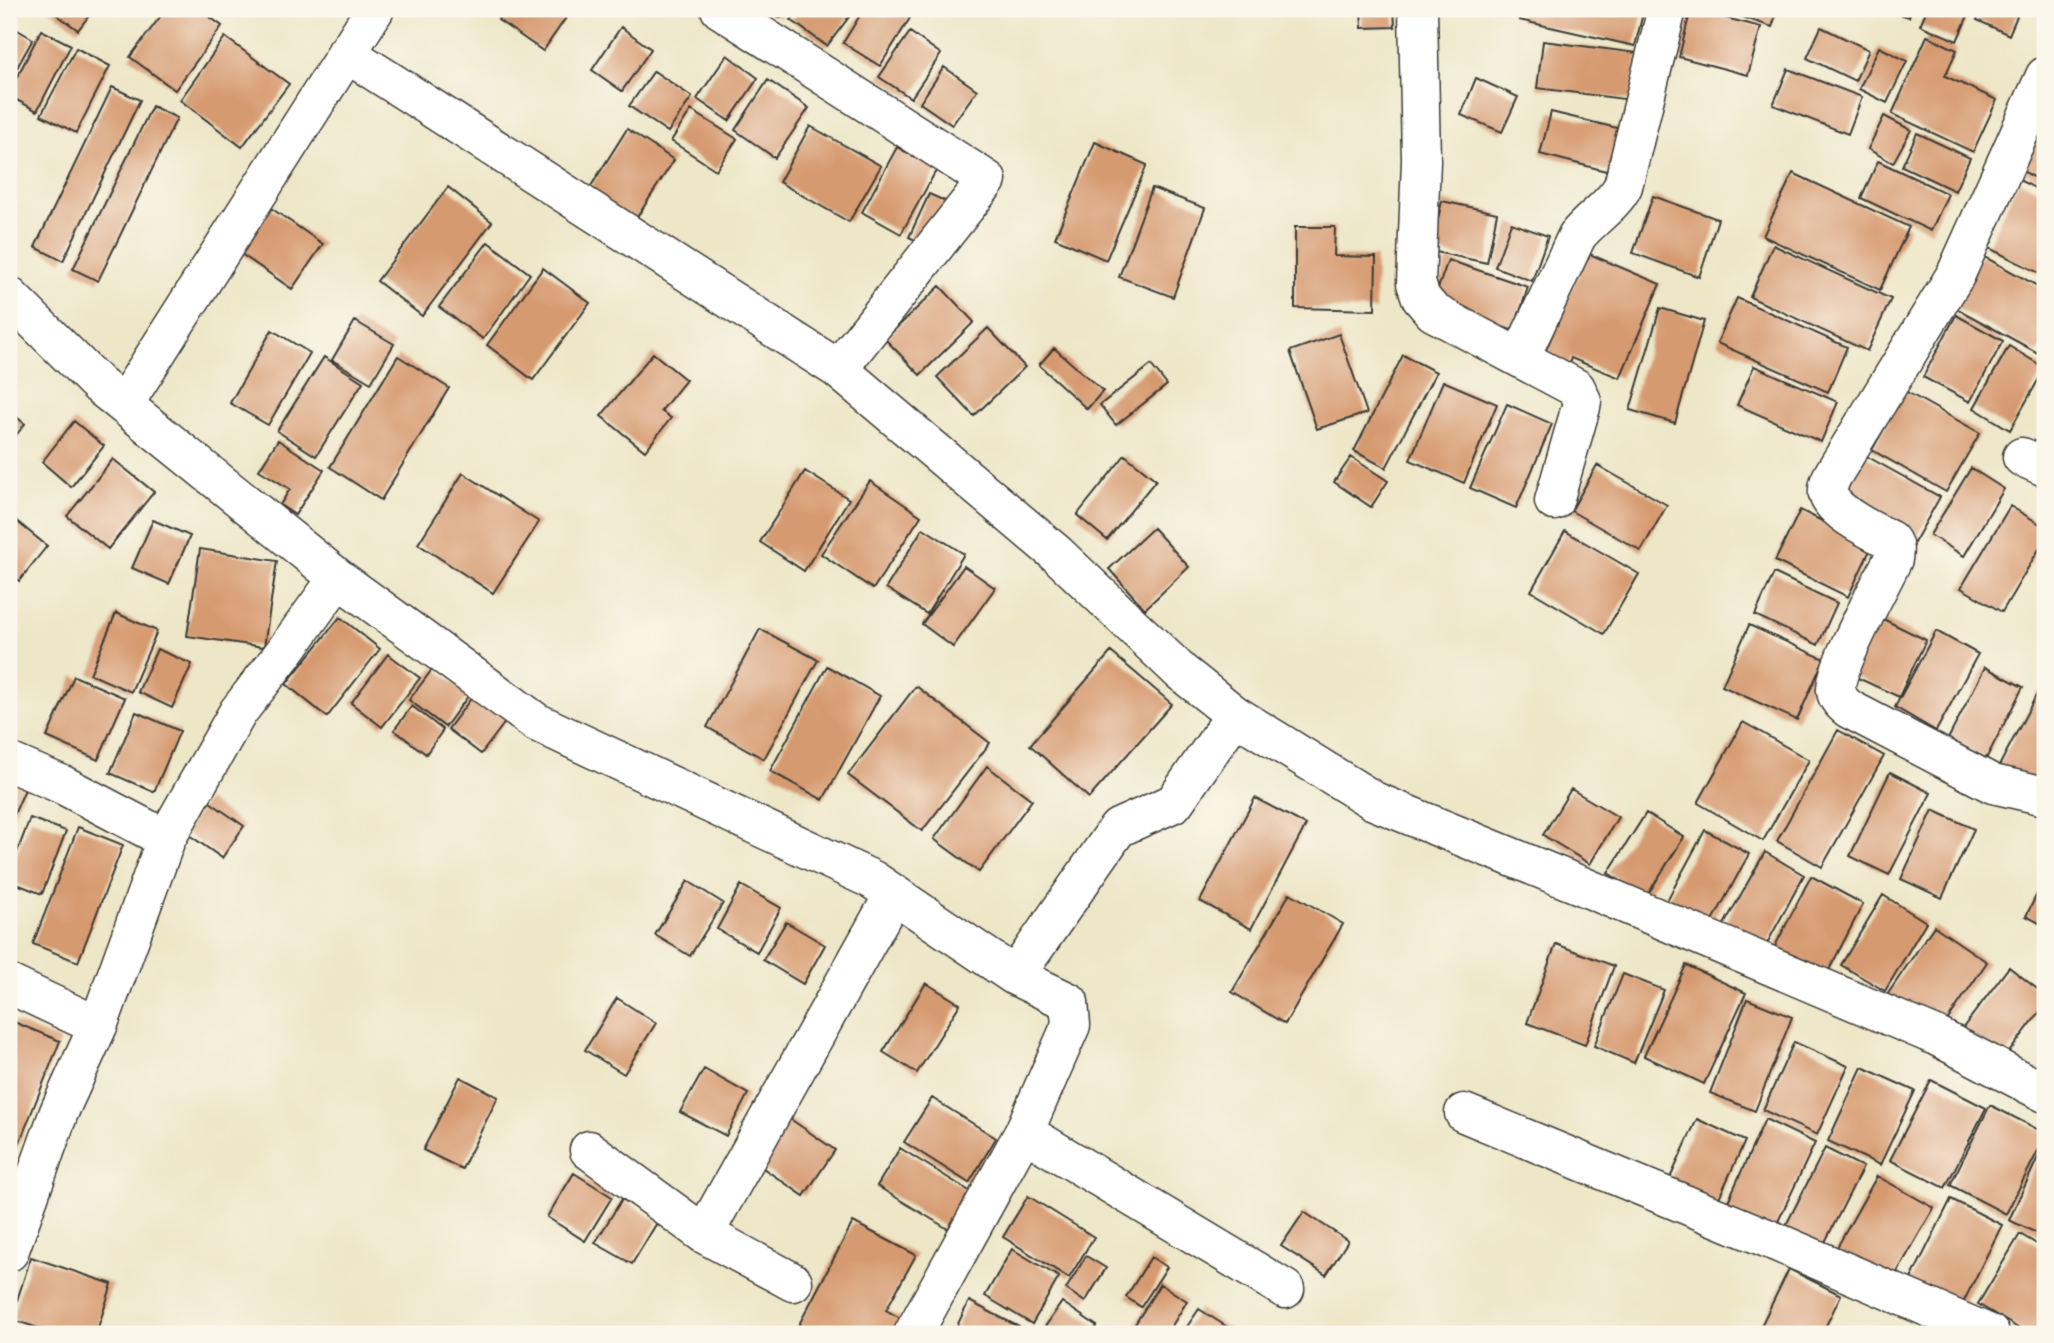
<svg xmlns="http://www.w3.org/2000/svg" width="2054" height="1343" font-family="'IM FELL Great Primer',serif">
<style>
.building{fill:#d69a70}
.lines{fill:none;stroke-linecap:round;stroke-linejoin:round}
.street-casing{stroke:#3b3a36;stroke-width:41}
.street{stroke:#fff;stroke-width:38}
</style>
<rect width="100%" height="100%" fill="#fbf7ec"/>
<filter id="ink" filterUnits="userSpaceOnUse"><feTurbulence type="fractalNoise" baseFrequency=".0143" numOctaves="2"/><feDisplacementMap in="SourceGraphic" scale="14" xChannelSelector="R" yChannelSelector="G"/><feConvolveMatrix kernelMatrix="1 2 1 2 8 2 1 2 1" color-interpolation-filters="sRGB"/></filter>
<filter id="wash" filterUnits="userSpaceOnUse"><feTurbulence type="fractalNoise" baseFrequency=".00686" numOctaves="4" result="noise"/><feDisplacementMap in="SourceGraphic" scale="28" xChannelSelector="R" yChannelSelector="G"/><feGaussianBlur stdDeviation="1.57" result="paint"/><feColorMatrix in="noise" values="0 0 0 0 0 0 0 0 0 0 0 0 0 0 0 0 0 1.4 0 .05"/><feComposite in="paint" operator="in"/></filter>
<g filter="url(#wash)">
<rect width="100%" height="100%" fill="#ede6c7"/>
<g id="blocks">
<!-- building -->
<path class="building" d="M 49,9 L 94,9 L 78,30 Z
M 166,9 L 199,9 L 222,26 L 175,90 L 130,57 Z
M 506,9 L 572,9 L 543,51 L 498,20 Z
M 763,9 L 786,9 L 781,18 Z
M 800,9 L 855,9 L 827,46 L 791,20 Z
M 864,9 L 896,9 L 910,18 L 880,66 L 843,43 Z
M 1361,9 L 1394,9 L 1395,27 L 1362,28 Z
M 1522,9 L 1644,9 L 1635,46 L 1519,20 Z
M 1691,9 L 1761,27 L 1748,75 L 1679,57 Z
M 1719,9 L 1778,9 L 1772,27 Z
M 1883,9 L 1911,9 L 1909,17 Z
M 1927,9 L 1971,9 L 1957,41 L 1920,25 Z
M 1981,9 L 2020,9 L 2009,35 L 1977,20 Z
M 9,25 L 33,39 L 9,82 Z
M 621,27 L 651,49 L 622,91 L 592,70 Z
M 1821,27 L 1869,50 L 1855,81 L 1807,58 Z
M 41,30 L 71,45 L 37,111 L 9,96 L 9,93 Z
M 910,32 L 941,54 L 911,98 L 879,77 Z
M 1927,36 L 1957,50 L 1945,76 L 1997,100 L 1973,152 L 1892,114 Z
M 225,37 L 289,84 L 242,147 L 180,100 Z
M 1543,41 L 1638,53 L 1631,100 L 1537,88 Z
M 1879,47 L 1907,61 L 1887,103 L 1859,89 Z
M 76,48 L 110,66 L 76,133 L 41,115 Z
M 727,55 L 758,78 L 729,121 L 697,99 Z
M 944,67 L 977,90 L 952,125 L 920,103 Z
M 1788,69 L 1862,97 L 1848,134 L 1773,105 Z
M 654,71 L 692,97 L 668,132 L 629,106 Z
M 1476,78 L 1518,97 L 1502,132 L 1461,115 Z
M 768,80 L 809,108 L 775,158 L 735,130 Z
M 112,87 L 140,100 L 63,261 L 35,247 Z
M 152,106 L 177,118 L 98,281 L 73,269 Z
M 2045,109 L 2045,183 L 2015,167 Z
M 691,110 L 737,139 L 716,170 L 671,141 Z
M 1551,112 L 1621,129 L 1610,172 L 1540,154 Z
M 1884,116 L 1911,130 L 1893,163 L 1868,149 Z
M 810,126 L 881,166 L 849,222 L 779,182 Z
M 627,129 L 674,160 L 632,225 L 586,194 Z
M 1917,133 L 1970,158 L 1955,191 L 1902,166 Z
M 1095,142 L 1147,165 L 1106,260 L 1055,238 Z
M 897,147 L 937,169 L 901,234 L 862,212 Z
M 1878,161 L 1948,194 L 1931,231 L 1861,198 Z
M 1793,173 L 1909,227 L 1880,290 L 1763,236 Z
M 2019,180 L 2045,193 L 2045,276 L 1987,247 Z
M 448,187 L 492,222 L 422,316 L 377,281 Z
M 1152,188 L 1205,208 L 1173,297 L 1119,277 Z
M 929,194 L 945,201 L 925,245 L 909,237 Z
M 1653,196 L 1718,219 L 1699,277 L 1633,253 Z
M 1442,201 L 1497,213 L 1487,263 L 1431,251 Z
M 265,204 L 323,244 L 292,289 L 234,249 Z
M 1511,223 L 1548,236 L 1532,281 L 1495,267 Z
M 1295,227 L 1335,227 L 1334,256 L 1376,257 L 1375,310 L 1295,308 Z
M 488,242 L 530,274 L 483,339 L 439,307 Z
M 1773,245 L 1891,299 L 1867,351 L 1750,297 Z
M 1587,253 L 1660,284 L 1620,378 L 1571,358 L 1564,377 L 1539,366 Z
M 1981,255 L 2045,290 L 2045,339 L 2038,353 L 1954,307 Z
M 1448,260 L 1528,287 L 1514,331 L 1433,303 Z
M 543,268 L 590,303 L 533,380 L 487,345 Z
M 940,286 L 974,322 L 920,375 L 885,339 Z
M 1737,298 L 1847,347 L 1828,392 L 1717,343 Z
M 1660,308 L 1704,321 L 1675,423 L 1630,410 Z
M 1956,315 L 2003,341 L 1970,402 L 1923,377 Z
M 355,321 L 394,344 L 371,383 L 332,360 Z
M 988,328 L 1025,367 L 974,416 L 937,377 Z
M 272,330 L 310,353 L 268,425 L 230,403 Z
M 1339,334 L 1367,413 L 1317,429 L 1290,351 Z
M 2009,346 L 2045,368 L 2010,430 L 1974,408 Z
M 1054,348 L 1103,391 L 1087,409 L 1039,365 Z
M 653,353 L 686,380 L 661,411 L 671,418 L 645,451 L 601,416 Z
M 1403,355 L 1436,372 L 1386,468 L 1354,451 Z
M 398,356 L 449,388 L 381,500 L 330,467 Z
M 324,357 L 363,382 L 316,456 L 277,431 Z
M 1151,365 L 1167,385 L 1116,425 L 1100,405 Z
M 1754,366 L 1838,402 L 1821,442 L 1737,405 Z
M 1443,381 L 1497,404 L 1464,483 L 1410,460 Z
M 1905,391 L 1980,433 L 1946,492 L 1872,450 Z
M 1507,404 L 1552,424 L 1516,508 L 1470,488 Z
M 9,411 L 25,424 L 9,444 Z
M 74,421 L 104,446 L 71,487 L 42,462 Z
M 278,440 L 324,470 L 295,515 L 280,505 L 290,489 L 259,470 Z
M 1859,452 L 1940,497 L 1914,543 L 1834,498 Z
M 1125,455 L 1156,480 L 1107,540 L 1077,515 Z
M 1351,457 L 1388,481 L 1371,507 L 1334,482 Z
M 113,459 L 154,492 L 108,549 L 67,516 Z
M 1597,465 L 1667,505 L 1641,551 L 1571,511 Z
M 1971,468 L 2004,489 L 1964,556 L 1930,535 Z
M 805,471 L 849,499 L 804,571 L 760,542 Z
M 463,473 L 539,522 L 493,593 L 418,544 Z
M 870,481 L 921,516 L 873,589 L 821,554 Z
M 2010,506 L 2045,527 L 2045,539 L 2002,612 L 1961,588 Z
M 1800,510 L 1872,546 L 1848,597 L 1775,561 Z
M 9,515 L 47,546 L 19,581 L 9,572 Z
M 153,520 L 190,536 L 169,584 L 132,568 Z
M 923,528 L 964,554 L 927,614 L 886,588 Z
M 1153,528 L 1189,567 L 1145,609 L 1109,569 Z
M 1565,531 L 1639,574 L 1604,634 L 1531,591 Z
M 200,549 L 277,561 L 264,647 L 187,636 Z
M 964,566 L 995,588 L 953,647 L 922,624 Z
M 1774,573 L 1837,603 L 1818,645 L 1755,615 Z
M 116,613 L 157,631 L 131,692 L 90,674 Z
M 1877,616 L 1926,640 L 1899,697 L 1849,674 Z
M 340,617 L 380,649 L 327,717 L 286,684 Z
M 1749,625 L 1824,659 L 1797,720 L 1722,686 Z
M 760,629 L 818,660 L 764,759 L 707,727 Z
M 1936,631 L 1978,654 L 1936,731 L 1895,707 Z
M 157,649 L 192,664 L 172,708 L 138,692 Z
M 1111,652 L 1172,704 L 1089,798 L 1030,745 Z
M 388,654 L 420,678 L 382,727 L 351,703 Z
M 827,666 L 880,696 L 823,800 L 770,771 Z
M 434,667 L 469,695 L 445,727 L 409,700 Z
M 1985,667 L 2023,687 L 1986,759 L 1948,739 Z
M 74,676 L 125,698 L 98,760 L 47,737 Z
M 916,686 L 990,743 L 922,831 L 848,775 Z
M 2039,690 L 2045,693 L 2045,788 L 1999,766 Z
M 476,692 L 509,717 L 481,754 L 448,729 Z
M 412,706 L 443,730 L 426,754 L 394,730 Z
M 136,712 L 180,731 L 154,792 L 110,773 Z
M 1743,722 L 1809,760 L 1763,841 L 1698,803 Z
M 1838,730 L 1884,756 L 1822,867 L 1777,841 Z
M 987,766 L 1032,800 L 979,872 L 934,839 Z
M 1890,772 L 1931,793 L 1889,875 L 1850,856 Z
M 9,779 L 26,787 L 9,826 Z
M 1571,789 L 1618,817 L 1590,864 L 1543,835 Z
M 1255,798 L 1306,825 L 1251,929 L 1200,901 Z
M 207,800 L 244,826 L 222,858 L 185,832 Z
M 1933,810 L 1974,829 L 1942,898 L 1901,879 Z
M 1646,813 L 1684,837 L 1646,897 L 1608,873 Z
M 30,818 L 66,831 L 42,894 L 9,881 L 9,874 Z
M 78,827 L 123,845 L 78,962 L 33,944 Z
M 1705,830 L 1749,854 L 1709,928 L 1665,904 Z
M 1765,852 L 1804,875 L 1763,951 L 1722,928 Z
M 1811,876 L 1863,904 L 1824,980 L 1772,952 Z
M 2045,878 L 2045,926 L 2026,916 Z
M 688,881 L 723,903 L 690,956 L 655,935 Z
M 741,885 L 781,908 L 757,952 L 717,929 Z
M 1290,893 L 1343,924 L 1285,1024 L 1232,992 Z
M 1883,895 L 1926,922 L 1885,991 L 1841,965 Z
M 786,922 L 825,945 L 803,984 L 763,960 Z
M 1934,926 L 1987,962 L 1938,1034 L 1885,998 Z
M 1556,944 L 1614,966 L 1585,1045 L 1527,1023 Z
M 1686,965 L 1746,993 L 1704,1084 L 1644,1056 Z
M 2009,967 L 2045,995 L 2045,1005 L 2003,1060 L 1962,1029 Z
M 1623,974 L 1664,990 L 1634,1063 L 1594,1046 Z
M 926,983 L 960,1004 L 917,1073 L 883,1052 Z
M 617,998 L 656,1023 L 624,1074 L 585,1050 Z
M 1747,999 L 1792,1017 L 1755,1111 L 1710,1093 Z
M 14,1022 L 60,1041 L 9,1169 L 9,1036 Z
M 1794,1042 L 1848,1066 L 1817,1135 L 1763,1110 Z
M 1862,1067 L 1915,1091 L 1880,1165 L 1828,1141 Z
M 704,1069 L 748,1094 L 726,1136 L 680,1112 Z
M 460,1077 L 498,1097 L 462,1169 L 423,1150 Z
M 1931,1080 L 1986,1108 L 1945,1188 L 1890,1160 Z
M 932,1098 L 996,1138 L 969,1183 L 904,1142 Z
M 1990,1105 L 2045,1133 L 2045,1137 L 2006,1214 L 1950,1185 Z
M 789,1118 L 835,1150 L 804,1196 L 757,1164 Z
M 1697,1119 L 1745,1141 L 1714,1209 L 1666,1187 Z
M 1765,1119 L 1815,1143 L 1774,1230 L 1725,1208 Z
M 2045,1142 L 2045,1237 L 2009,1220 Z
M 900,1148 L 971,1192 L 948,1229 L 877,1186 Z
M 1825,1148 L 1863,1167 L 1820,1252 L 1782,1233 Z
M 574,1173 L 612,1197 L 585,1241 L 547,1217 Z
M 1877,1176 L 1934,1208 L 1891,1283 L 1835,1251 Z
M 1028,1196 L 1094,1237 L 1069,1278 L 1003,1237 Z
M 622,1199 L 658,1221 L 632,1264 L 595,1243 Z
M 1951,1199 L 2002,1225 L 1958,1313 L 1907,1287 Z
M 1304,1212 L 1348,1241 L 1326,1275 L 1281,1246 Z
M 853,1222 L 916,1255 L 886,1310 L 902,1319 L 893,1334 L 794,1334 Z
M 2020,1234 L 2045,1249 L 2045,1334 L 2028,1334 L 1978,1304 Z
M 1012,1249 L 1059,1277 L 1032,1324 L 985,1296 Z
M 1086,1256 L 1106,1268 L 1085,1302 L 1066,1289 Z
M 31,1257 L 112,1284 L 96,1334 L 56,1334 L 11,1319 Z
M 1151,1257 L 1167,1267 L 1141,1307 L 1126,1297 Z
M 1789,1269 L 1841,1295 L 1822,1334 L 1757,1334 Z
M 1160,1284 L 1187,1301 L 1167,1334 L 1129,1334 Z
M 969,1301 L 1019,1327 L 1016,1334 L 953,1334 Z
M 1062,1302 L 1097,1326 L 1091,1334 L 1040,1334 Z
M 1199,1309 L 1232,1330 L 1229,1334 L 1182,1334 Z
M 1848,1326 L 1864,1334 L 1843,1334 Z"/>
</g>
</g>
<g filter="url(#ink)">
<use href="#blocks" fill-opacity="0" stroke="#3b3a36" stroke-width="2"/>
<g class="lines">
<!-- street casing -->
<g class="street-casing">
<path id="street" d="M 720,9 L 987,180 L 838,369
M 1418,9 L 1421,161 L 1416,283 L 1421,298 L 1433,312 L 1576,388 L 1582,401 L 1581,407 L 1554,501
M 346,53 L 838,369 L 1057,554 L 1181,672 L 1235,715 L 1374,801 L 1580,885 L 1936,1036 L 2045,1093
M 2045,76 L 1956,274 L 1834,473 C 1830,480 1827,486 1828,494 C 1832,512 1874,532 1890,540 C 1895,546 1894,552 1893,559 C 1881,585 1834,667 1836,691 C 1837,699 1843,704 1849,709 L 1993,784 L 2045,796
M 9,296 L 99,385 L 338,578 L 536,722 L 873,880 L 1015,976 L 1069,1002 L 1071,1025 L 1024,1132 L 913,1334
M 1520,358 L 1577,236 C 1590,219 1613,206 1623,186 L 1667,9
M 124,404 L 375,9
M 2022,457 L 2045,467
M 9,762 L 63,785 L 166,839
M 1015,976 L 1118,828 L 1174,803 L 1235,715
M 9,984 L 98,1026
M 1464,1113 L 1774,1241 L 1990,1334
M 1024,1132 L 1285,1289
M 589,1150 L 704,1234 L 793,1282
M 704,1234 L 894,894
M 9,1252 L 59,1112 L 98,1026 L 166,839 L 238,712 L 283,654 L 338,578"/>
</g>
<!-- street -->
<use href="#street" class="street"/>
</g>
</g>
<!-- margin -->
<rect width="2054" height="1343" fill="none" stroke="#fbf7ec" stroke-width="35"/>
</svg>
